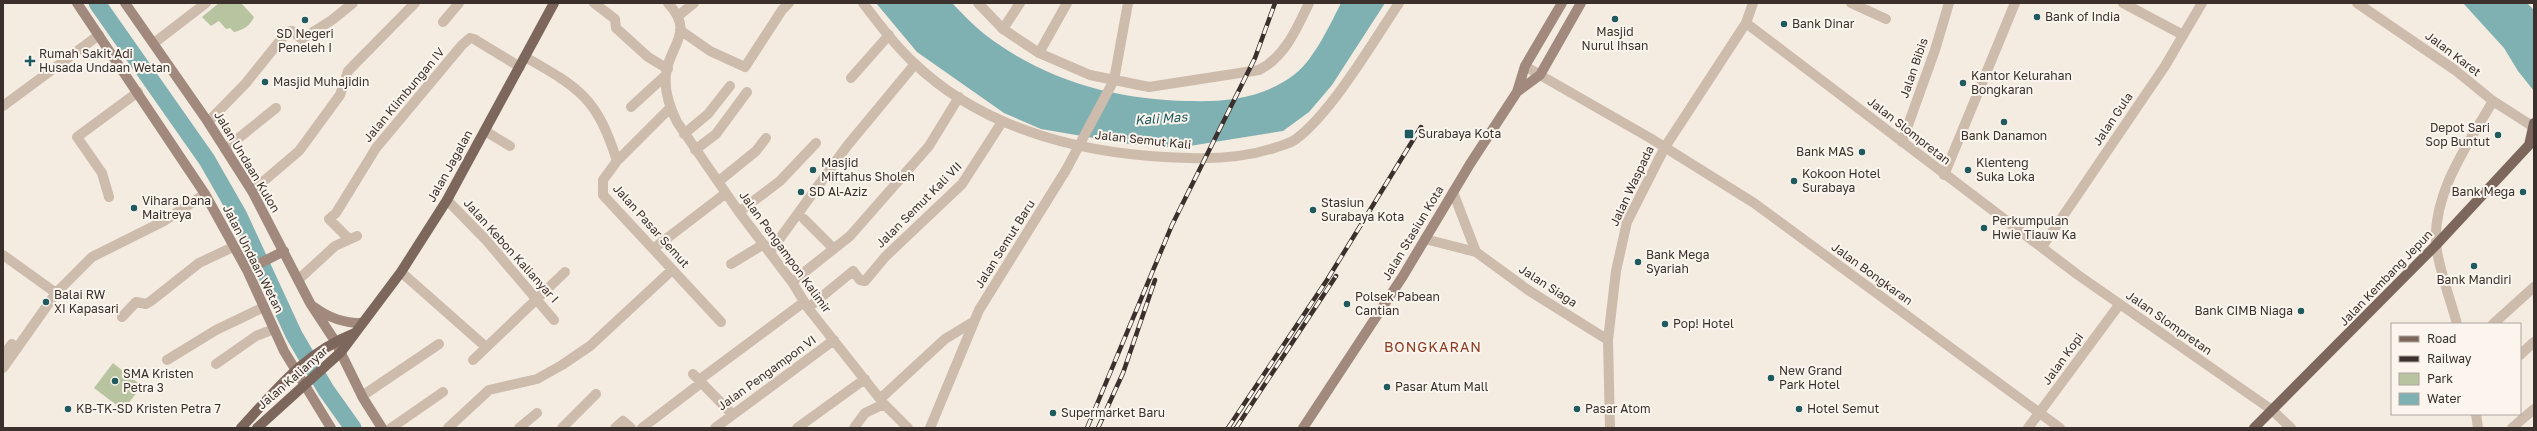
<svg xmlns="http://www.w3.org/2000/svg" width="2537" height="431" font-family="'Golos Text',sans-serif">
<style>
.green{fill:#b8c4a0}
.water{fill:#7fb0b2}
.lines{fill:none;stroke-linecap:round;stroke-linejoin:round}
.river{stroke:#7fb0b2;stroke-width:17}
.minor{stroke:#cdbbac;stroke-width:10}
.tertiary{stroke:#cdbbac;stroke-width:10}
.secondary{stroke:#a18a7d;stroke-width:10}
.primary{stroke:#7d675c;stroke-width:10}
.rail-casing{stroke:#3b302b;stroke-width:4.5}
.rail{stroke:#fbf5ee;stroke-width:3;stroke-dasharray:9;stroke-linecap:butt}
.poi-dot{fill:#1f5a5e;stroke:#fbf5ee;stroke-width:1.5}
.labels{text-anchor:middle;stroke-width:4;stroke-linejoin:round;paint-order:stroke}
.poi-label{font-size:12px;fill:#3b302b;stroke:#fbf5ee;text-anchor:start}
.street-label{font-size:12px;fill:#3b302b;stroke:#fbf5ee}
.water-label{font-size:13px;font-style:italic;fill:#1f5a5e;stroke:#fbf5ee}
.quarter-label{font-size:14px;letter-spacing:1px;fill:#8c3b22;stroke:#fbf5ee}
</style>
<rect width="100%" height="100%" fill="#f4ebe1"/>
<!-- green -->
<path class="green" d="M 219,3 L 241,3 L 254,17 C 250,26 243,30 234,32 L 230,28 L 226,29 L 219,21 L 211,26 L 202,17 Z
M 113,363 L 142,386 L 123,410 L 94,388 Z"/>
<!-- water -->
<path class="water" d="M 876,3 L 952,3 C 962,13 972,24 983,33 C 1043,80 1114,100 1189,101 C 1227,102 1264,98 1295,74 C 1313,61 1331,23 1341,3 L 1385,3 L 1332,85 L 1309,112 L 1283,131 L 1177,148 L 1129,144 L 1041,129 L 1004,113 L 917,52 Z
M 2463,3 L 2527,3 L 2534,10 L 2534,91 L 2518,71 L 2504,48 Z"/>
<g class="lines">
<!-- river -->
<path class="river" d="M 97,3 L 207,160 L 239,216 L 294,335 L 326,390 L 353,428"/>
<!-- minor -->
<path class="minor" d="M 594,3 L 615,19 L 616,28 L 648,57 L 668,69
M 668,3 C 696,33 669,45 666,74 C 664,90 670,108 677,122 L 739,212 L 792,282 L 808,308 L 884,404 L 908,428
M 1851,3 L 1886,19
M 2123,3 L 2183,35
M 678,16 L 694,3
M 443,22 L 459,3
M 1003,29 L 1020,3
M 680,30 L 710,51 L 745,67 L 782,10 L 789,3
M 154,43 L 206,3
M 1039,53 L 1067,3
M 525,57 C 580,88 597,98 617,161
M 1525,66 L 1540,75
M 851,78 L 889,35
M 631,107 L 666,75
M 670,108 L 617,161 L 603,180 L 603,195 L 721,322
M 208,122 L 246,83 L 287,32 L 292,31 L 302,39 L 332,20 L 353,3
M 485,131 L 510,146
M 684,134 L 708,114 L 730,86
M 1902,142 L 1935,50 L 1949,3
M 225,149 L 276,108
M 695,150 L 716,134 L 747,92
M 1944,175 L 2015,3
M 719,181 L 756,151 L 766,138
M 252,191 L 299,151 L 340,95 L 348,71 L 415,3
M 109,197 L 102,173 L 77,137 L 138,92
M 447,200 L 486,240 L 554,320
M 739,212 L 780,181 L 816,143
M 804,219 L 834,249
M 349,239 L 329,219 L 336,213 L 376,148 L 462,45 L 470,38 L 474,39 L 520,67
M 2042,247 L 2165,66 L 2202,3
M 653,249 L 726,193
M 770,252 L 847,146 L 915,64
M 3,255 L 56,293
M 731,264 L 764,244
M 401,272 L 486,347
M 298,280 L 335,246 L 357,236
M 792,282 L 850,236 L 929,146 L 959,97
M 808,308 L 853,271 L 860,280 L 865,281 L 885,257 L 962,184 L 1002,122
M 122,317 L 136,302 L 146,304 L 151,301 L 199,263 L 233,247
M 2457,324 C 2451,301 2438,267 2436,244 C 2433,192 2468,144 2493,101
M 2493,324 L 2534,287
M 3,355 L 12,344
M 2520,355 L 2534,342
M 167,360 L 216,330 L 264,307
M 473,360 L 565,272
M 216,364 L 256,336 L 274,329
M 3,368 L 56,293 L 92,257 L 164,221 L 205,194
M 693,374 L 732,414
M 699,380 L 804,302
M 362,396 L 439,344
M 880,399 L 945,339 L 973,322
M 2272,410 L 2291,428
M 2476,414 L 2478,428
M 391,428 L 443,392
M 448,428 L 489,390 L 537,379 L 562,365 L 590,346 L 672,270
M 519,428 L 537,413
M 562,428 L 596,394
M 615,428 L 623,421 L 631,428
M 642,428 L 701,383
M 715,428 L 834,340
M 797,428 L 865,379
M 854,428 L 865,413 L 884,404
M 2028,428 L 2119,305
M 2512,428 L 2534,409"/>
<!-- tertiary -->
<path class="tertiary" d="M 863,3 C 879,24 895,45 914,63 C 987,133 1092,156 1189,158 C 1220,159 1248,157 1277,147 C 1283,145 1291,143 1296,139 C 1332,112 1373,42 1399,3
M 978,3 L 1003,29 L 1039,53 L 1090,75 L 1149,87 L 1259,70 C 1285,57 1297,28 1309,3
M 2357,3 L 2455,70 L 2493,101 L 2532,126
M 1746,23 L 2078,275 L 2272,410
M 1540,75 L 1650,138 L 1754,203 L 2060,428
M 3,106 L 99,35
M 1453,192 L 1476,252
M 1425,239 L 1476,252 L 1528,290 L 1608,340
M 930,428 L 979,310 L 1066,170 L 1114,80 L 1128,3
M 1610,428 L 1608,340 L 1616,271 L 1627,222 L 1665,147 L 1746,23 L 1753,3"/>
<!-- secondary -->
<path class="secondary" d="M 77,3 L 205,194 L 247,270 L 284,351 L 331,428
M 125,3 L 208,122 L 252,191 L 310,303 L 335,341 L 363,398 L 382,428
M 1517,92 L 1540,75 L 1581,3
M 247,270 L 284,251
M 314,307 C 329,318 343,323 362,323
M 1303,428 L 1403,276 L 1470,164 L 1517,92 L 1525,66 L 1562,3"/>
<!-- primary -->
<path class="primary" d="M 241,428 C 278,388 303,354 355,333
M 257,428 L 341,352 L 401,272 L 447,200 L 554,3
M 2254,428 L 2436,245 L 2529,145 L 2534,123"/>
<!-- rail casing -->
<g class="rail-casing">
<path id="rail" d="M 1087,428 L 1172,225 L 1255,58 L 1275,3
M 1098,428 L 1123,373 L 1155,280
M 1228,428 L 1327,280 L 1421,127
M 1236,428 L 1336,276"/>
</g>
<!-- rail -->
<use href="#rail" class="rail"/>
</g>
<!-- markers -->
<g class="poi-dot">
<circle cx="2037" cy="17" r="4"/>
<circle cx="1615" cy="19" r="4"/>
<circle cx="305" cy="20" r="4"/>
<circle cx="1784" cy="24" r="4"/>
<path d="M28 55h4v4h4v4h-4v4h-4v-4h-4v-4h4z"/>
<circle cx="265" cy="82" r="4"/>
<circle cx="1963" cy="83" r="4"/>
<circle cx="2004" cy="122" r="4"/>
<rect x="1404" y="129" width="10" height="10" rx="2"/>
<circle cx="2498" cy="135" r="4"/>
<circle cx="1862" cy="152" r="4"/>
<circle cx="813" cy="170" r="4"/>
<circle cx="1968" cy="170" r="4"/>
<circle cx="1794" cy="181" r="4"/>
<circle cx="801" cy="192" r="4"/>
<circle cx="2523" cy="192" r="4"/>
<circle cx="134" cy="208" r="4"/>
<circle cx="1313" cy="210" r="4"/>
<circle cx="1984" cy="228" r="4"/>
<circle cx="1638" cy="262" r="4"/>
<circle cx="2474" cy="266" r="4"/>
<circle cx="46" cy="302" r="4"/>
<circle cx="1347" cy="304" r="4"/>
<circle cx="2301" cy="311" r="4"/>
<circle cx="1665" cy="324" r="4"/>
<circle cx="1771" cy="378" r="4"/>
<circle cx="115" cy="381" r="4"/>
<circle cx="1387" cy="387" r="4"/>
<circle cx="68" cy="409" r="4"/>
<circle cx="1577" cy="409" r="4"/>
<circle cx="1799" cy="409" r="4"/>
<circle cx="1053" cy="413" r="4"/>
</g>
<g class="labels">
<!-- poi labels -->
<g class="poi-label">
<text x="2045" y="21">Bank of India</text>
<text x="1792" y="28">Bank Dinar</text>
<text x="1615" y="36" text-anchor="middle">Masjid<tspan x="1615" dy="14">Nurul Ihsan</tspan></text>
<text x="305" y="38" text-anchor="middle">SD Negeri<tspan x="305" dy="14">Peneleh I</tspan></text>
<text x="39" y="58">Rumah Sakit Adi<tspan x="39" dy="14">Husada Undaan Wetan</tspan></text>
<text x="1971" y="80">Kantor Kelurahan<tspan x="1971" dy="14">Bongkaran</tspan></text>
<text x="273" y="86">Masjid Muhajidin</text>
<text x="2490" y="132" text-anchor="end">Depot Sari<tspan x="2490" dy="14">Sop Buntut</tspan></text>
<text x="1418" y="138">Surabaya Kota</text>
<text x="2004" y="140" text-anchor="middle">Bank Danamon</text>
<text x="1854" y="156" text-anchor="end">Bank MAS</text>
<text x="821" y="167">Masjid<tspan x="821" dy="14">Miftahus Sholeh</tspan></text>
<text x="1976" y="167">Klenteng<tspan x="1976" dy="14">Suka Loka</tspan></text>
<text x="1802" y="178">Kokoon Hotel<tspan x="1802" dy="14">Surabaya</tspan></text>
<text x="809" y="196">SD Al-Aziz</text>
<text x="2515" y="196" text-anchor="end">Bank Mega</text>
<text x="142" y="205">Vihara Dana<tspan x="142" dy="14">Maitreya</tspan></text>
<text x="1321" y="207">Stasiun<tspan x="1321" dy="14">Surabaya Kota</tspan></text>
<text x="1992" y="225">Perkumpulan<tspan x="1992" dy="14">Hwie Tiauw Ka</tspan></text>
<text x="1646" y="259">Bank Mega<tspan x="1646" dy="14">Syariah</tspan></text>
<text x="2474" y="284" text-anchor="middle">Bank Mandiri</text>
<text x="54" y="299">Balai RW<tspan x="54" dy="14">XI Kapasari</tspan></text>
<text x="1355" y="301">Polsek Pabean<tspan x="1355" dy="14">Cantian</tspan></text>
<text x="2293" y="315" text-anchor="end">Bank CIMB Niaga</text>
<text x="1673" y="328">Pop! Hotel</text>
<text x="1779" y="375">New Grand<tspan x="1779" dy="14">Park Hotel</tspan></text>
<text x="123" y="378">SMA Kristen<tspan x="123" dy="14">Petra 3</tspan></text>
<text x="1395" y="391">Pasar Atum Mall</text>
<text x="76" y="413">KB-TK-SD Kristen Petra 7</text>
<text x="1585" y="413">Pasar Atom</text>
<text x="1807" y="413">Hotel Semut</text>
<text x="1061" y="417">Supermarket Baru</text>
</g>
<!-- street labels -->
<g class="street-label">
<text transform="translate(2453 54) rotate(37)" y="4">Jalan Karet</text>
<text transform="translate(1914 68) rotate(-71)" y="4">Jalan Bibis</text>
<text transform="translate(404 95) rotate(-50)" y="4">Jalan Klimbungan IV</text>
<text transform="translate(2113 119) rotate(-56)" y="4">Jalan Gula</text>
<text transform="translate(1909 131) rotate(38)" y="4">Jalan Slompretan</text>
<text transform="translate(1143 140) rotate(6)" y="4">Jalan Semut Kali</text>
<text transform="translate(247 162) rotate(59)" y="4">Jalan Undaan Kulon</text>
<text transform="translate(450 166) rotate(-61)" y="4">Jalan Jagalan</text>
<text transform="translate(1632 186) rotate(-65)" y="4">Jalan Waspada</text>
<text transform="translate(919 205) rotate(-45)" y="4">Jalan Semut Kali VII</text>
<text transform="translate(651 226) rotate(48)" y="4">Jalan Pasar Semut</text>
<text transform="translate(1413 233) rotate(-59)" y="4">Jalan Stasiun Kota</text>
<text transform="translate(1005 244) rotate(-58)" y="4">Jalan Semut Baru</text>
<text transform="translate(511 251) rotate(48)" y="4">Jalan Kebon Kalianyar I</text>
<text transform="translate(785 252) rotate(54)" y="4">Jalan Pengampon Kalimir</text>
<text transform="translate(253 259) rotate(63)" y="4">Jalan Undaan Wetan</text>
<text transform="translate(1872 274) rotate(36)" y="4">Jalan Bongkaran</text>
<text transform="translate(2386 278) rotate(-46)" y="4">Jalan Kembang Jepun</text>
<text transform="translate(1548 286) rotate(33)" y="4">Jalan Siaga</text>
<text transform="translate(2169 323) rotate(35)" y="4">Jalan Slompretan</text>
<text transform="translate(2063 359) rotate(-54)" y="4">Jalan Kopi</text>
<text transform="translate(767 373) rotate(-36)" y="4">Jalan Pengampon VI</text>
<text transform="translate(293 378) rotate(-41)" y="4">Jalan Kalianyar</text>
</g>
<!-- water labels -->
<g class="water-label">
<text transform="translate(1161 118) rotate(-4)" y="5">Kali Mas</text>
</g>
<!-- quarter labels -->
<g class="quarter-label">
<text x="1433" y="352">BONGKARAN</text>
</g>
</g>
<!-- border -->
<rect width="2537" height="431" fill="none" stroke="#3b302b" stroke-width="8"/>
<!-- legend -->
<rect x="2391" y="323" width="130" height="92" fill="#fbf5ee" stroke="#aea6a0"/>
<rect x="2399" y="336" width="20" height="6" fill="#7d675c" stroke="#aea6a0"/>
<text x="2427" y="343" font-size="12" fill="#3b302b">Road</text>
<rect x="2399" y="356" width="20" height="6" fill="#3b302b" stroke="#aea6a0"/>
<text x="2427" y="363" font-size="12" fill="#3b302b">Railway</text>
<rect x="2399" y="373" width="20" height="12" fill="#b8c4a0" stroke="#aea6a0"/>
<text x="2427" y="383" font-size="12" fill="#3b302b">Park</text>
<rect x="2399" y="393" width="20" height="12" fill="#7fb0b2" stroke="#aea6a0"/>
<text x="2427" y="403" font-size="12" fill="#3b302b">Water</text>
</svg>
